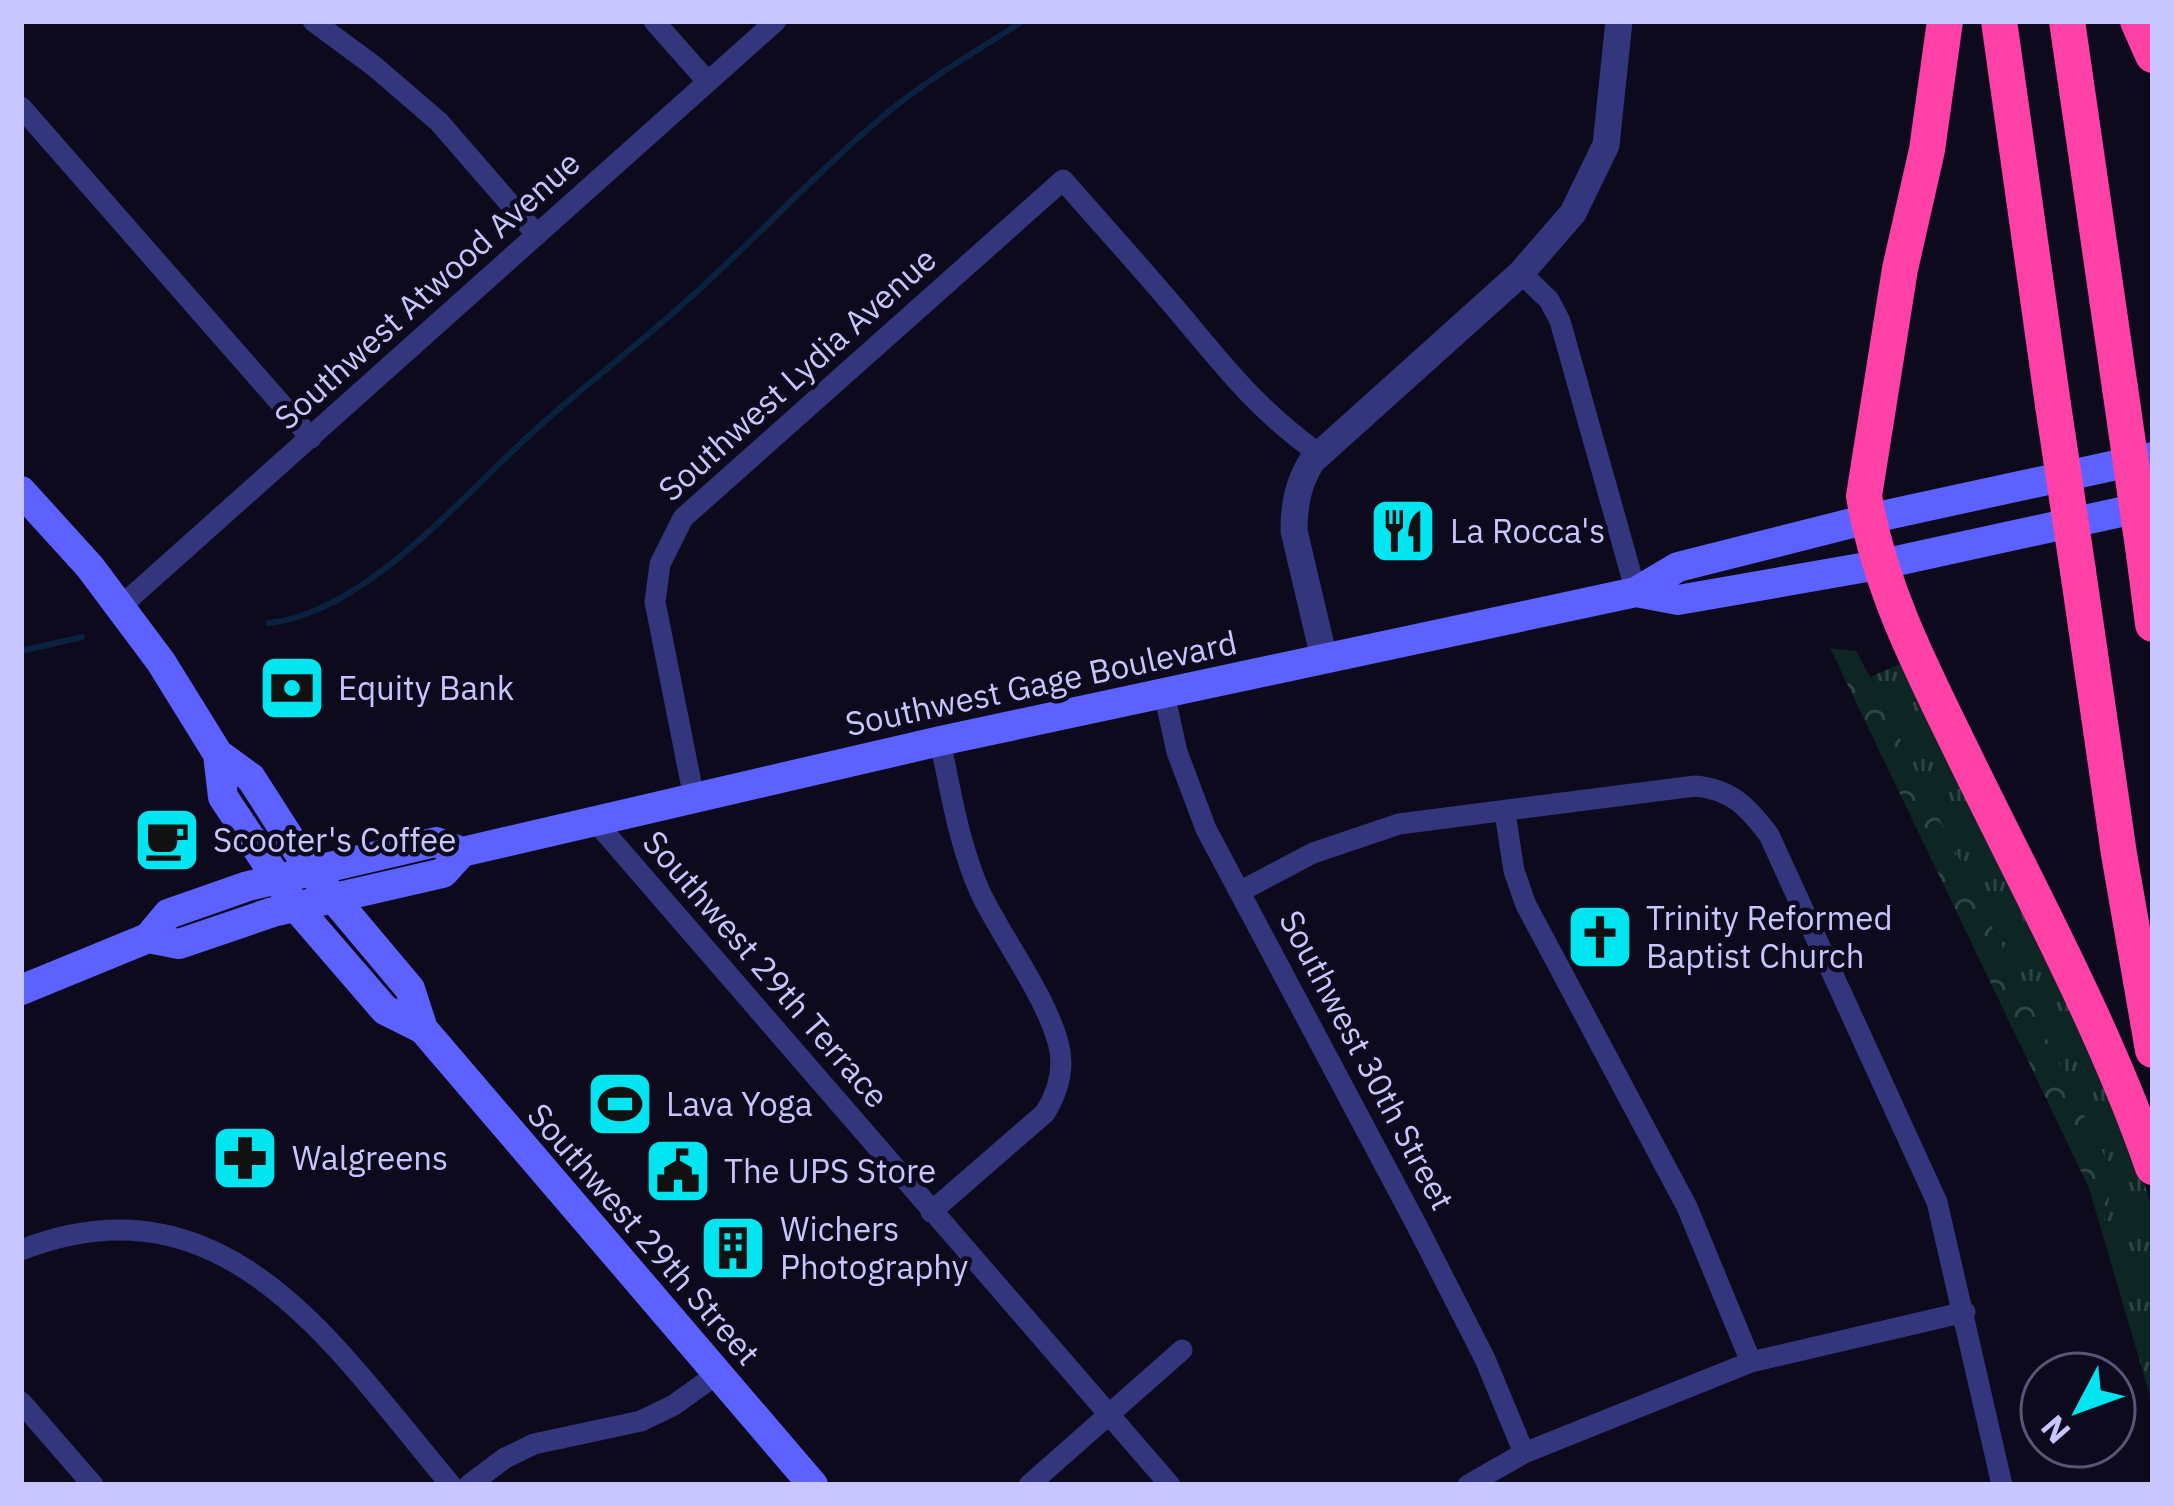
<svg xmlns="http://www.w3.org/2000/svg" width="2174" height="1506" font-family="'IBM Plex Sans',sans-serif">
<style>
.grass{fill:url(#grass-tufts)}
.forest{fill:url(#forest-crowns)}
.lines{fill:none;stroke-linecap:round;stroke-linejoin:round}
.stream{stroke:#0a2140;stroke-width:6}
.minor{stroke:#33357d;stroke-width:21}
.tertiary{stroke:#33357d;stroke-width:27}
.secondary{stroke:#5c61ff;stroke-width:30}
.motorway{stroke:#ff40a6;stroke-width:36}
.motorway-bridge{stroke:#ff40a6;stroke-width:36}
.labels{text-anchor:middle;stroke-width:9;stroke-linejoin:round;paint-order:stroke}
.street-label{font-size:33px;fill:#c9c5ff;stroke:#0c0a1c}
.poi-label{font-size:33px;fill:#c9c5ff;stroke:#0c0a1c;text-anchor:start}
</style>
<defs>
<pattern id="grass-tufts" width="24" height="20" patternUnits="userSpaceOnUse" patternTransform="scale(3)"><rect width="24" height="20" fill="#0d2624"/><path d="M3 7l-1-3M5 7V3M7 7l1-3M15 17l-1-3M17 17v-4M19 17l1-3" fill="none" stroke="#2f4445"/></pattern>
<pattern id="forest-crowns" width="20" height="18" patternUnits="userSpaceOnUse" patternTransform="scale(3)"><rect width="20" height="18" fill="#0d2624"/><path d="M2 6a3 3 0 1 1 6 0M12 15a3 3 0 1 1 6 0" fill="none" stroke="#2f4445"/></pattern>
</defs>
<rect width="100%" height="100%" fill="#0c0a1c"/>
<!-- grass -->
<path class="grass" d="M 1900,664 L 2127,1128 L 2153,1211 L 2153,1406 L 2101,1229 L 2115,1178 L 1870,677 Z"/>
<!-- forest -->
<path class="forest" d="M 1830,648 L 1856,651 L 1870,677 L 2115,1178 L 2101,1229 L 2089,1188 Z"/>
<g class="lines">
<!-- stream -->
<path class="stream" d="M 269,623 C 370,612 468,488 543,423 C 588,383 636,346 682,305 C 752,243 815,173 887,113 C 929,78 978,50 1023,21
M 21,651 L 82,637"/>
<!-- minor -->
<path class="minor" d="M 313,21 L 374,66 L 439,122 L 537,235
M 654,21 L 707,81
M 21,107 L 311,438
M 1521,273 L 1549,300 L 1560,321 L 1636,592
M 120,607 L 776,21
M 1164,693 L 1177,752 L 1206,829 L 1416,1224 L 1485,1359 L 1524,1453
M 694,798 L 655,602 L 660,564 L 683,518 L 1063,180 C 1104,227 1147,274 1187,322 C 1231,375 1262,413 1319,454
M 1505,813 L 1514,871 L 1526,905 L 1687,1207 L 1751,1362
M 595,821 L 1170,1485
M 1241,891 L 1313,853 L 1399,824 L 1695,786 C 1731,789 1748,807 1769,835 L 1937,1202 L 2002,1485
M 931,1212 L 1045,1113 C 1058,1092 1065,1067 1058,1042 C 1044,993 1004,941 981,894 C 959,846 951,792 940,741
M 21,1250 C 228,1169 337,1351 451,1485
M 21,1402 L 93,1485
M 469,1485 L 505,1458 L 534,1444 L 641,1421 L 674,1405 L 717,1374
M 1029,1485 L 1182,1350
M 1468,1485 L 1524,1453 L 1751,1362 L 1965,1312"/>
<!-- tertiary -->
<path class="tertiary" d="M 1324,658 L 1294,531 C 1294,505 1298,483 1312,461 L 1521,273 L 1573,213 L 1606,145 L 1619,21"/>
<!-- secondary -->
<path class="secondary" d="M 21,491 L 90,567 L 161,662 L 218,754 L 251,778 L 310,870 L 410,989 L 423,1029 L 813,1485
M 1636,592 L 1678,600 L 1878,565 L 2153,505
M 218,754 L 223,797 L 296,907 L 385,1010 L 423,1029
M 148,938 L 179,944 L 273,912 L 443,873 L 462,852
M 21,990 L 148,938 L 168,914 L 248,886 L 436,842 L 462,852 L 940,741 L 1636,592 L 1678,567 L 1868,519 L 2153,457"/>
<!-- motorway -->
<path class="motorway" d="M 1945,21 L 1927,150 L 1900,269 L 1864,496 C 1881,595 1927,679 1970,768 C 2034,899 2105,1029 2153,1167
M 1999,21 L 2053,405
M 2067,21 L 2120,388
M 2138,21 L 2153,55
M 2144,554 L 2153,624
M 2078,571 L 2119,854 L 2153,1050"/>
<!-- motorway-bridge -->
<path class="motorway-bridge" d="M 2120,388 L 2144,554
M 2053,405 L 2078,571"/>
</g>
<!-- icons -->
<defs>
<g id="restaurant-square" transform="scale(3.45)"><rect x="-9" y="-9" width="18" height="18" rx="4" fill="#00e5f0" stroke="#0c0a1c"/><path d="M-5-6h1v4h1v-4h1v4h1v-4h1v5L-1.5 .5V6h-2V.5L-5-1ZM5-6V6H3V1.5H1.5Q1.5-4 5-6Z" fill="#111"/></g>
<g id="bank-square" transform="scale(3.45)"><rect x="-9" y="-9" width="18" height="18" rx="4" fill="#00e5f0" stroke="#0c0a1c"/><path d="M-6-4H6V4H-6ZM0-2.3a2.3 2.3 0 1 0 0 4.6a2.3 2.3 0 1 0 0-4.6Z" fill="#111"/></g>
<g id="cafe-square" transform="scale(3.45)"><rect x="-9" y="-9" width="18" height="18" rx="4" fill="#00e5f0" stroke="#0c0a1c"/><path d="M-5.5-4.5H6V0H3Q3 3.5 0 3.5H-2.5Q-5.5 3.5-5.5 0ZM3-3.2v2h1.7v-2ZM-6 4.5H4V6H-6Z" fill="#111"/></g>
<g id="church-square" transform="scale(3.45)"><rect x="-9" y="-9" width="18" height="18" rx="4" fill="#00e5f0" stroke="#0c0a1c"/><path d="M-1.2-6h2.4v3.5h3.3v2.4h-3.3V6h-2.4V-.1h-3.3v-2.4h3.3Z" fill="#111"/></g>
<g id="stadium-square" transform="scale(3.45)"><rect x="-9" y="-9" width="18" height="18" rx="4" fill="#00e5f0" stroke="#0c0a1c"/><path d="M0-5a6.5 5 0 1 0 0 10a6.5 5 0 1 0 0-10ZM-3.5-1.8h7v3.6h-7Z" fill="#111"/></g>
<g id="pharmacy-square" transform="scale(3.45)"><rect x="-9" y="-9" width="18" height="18" rx="4" fill="#00e5f0" stroke="#0c0a1c"/><path d="M-2-6h4v4h4v4h-4v4h-4v-4h-4v-4h4Z" fill="#111"/></g>
<g id="civic-square" transform="scale(3.45)"><rect x="-9" y="-9" width="18" height="18" rx="4" fill="#00e5f0" stroke="#0c0a1c"/><path d="M-.6-6.5H3V-4.5H.6V-3L4-1V1h2V6H-6V1h2V-1L-.6-3ZM-1.2 2.5V6h2.4V2.5Z" fill="#111"/></g>
<g id="building-square" transform="scale(3.45)"><rect x="-9" y="-9" width="18" height="18" rx="4" fill="#00e5f0" stroke="#0c0a1c"/><path d="M-4-6H4V6H1V3H-1V6H-4ZM-2.5-4.3h1.7v1.8h-1.7ZM.8-4.3h1.7v1.8H.8ZM-2.5-1h1.7V.8h-1.7ZM.8-1h1.7V.8H.8Z" fill="#111"/></g>
</defs>
<g fill-rule="evenodd">
<use href="#restaurant-square" x="1403" y="531"/>
<use href="#bank-square" x="292" y="688"/>
<use href="#cafe-square" x="167" y="840"/>
<use href="#church-square" x="1600" y="937"/>
<use href="#stadium-square" x="620" y="1104"/>
<use href="#pharmacy-square" x="245" y="1158"/>
<use href="#civic-square" x="678" y="1171"/>
<use href="#building-square" x="733" y="1248"/>
</g>
<g class="labels">
<!-- street labels -->
<g class="street-label">
<text transform="translate(427 290) rotate(-42)" y="12">Southwest Atwood Avenue</text>
<text transform="translate(797 374) rotate(-42)" y="12">Southwest Lydia Avenue</text>
<text transform="translate(1041 683) rotate(-12)" y="12">Southwest Gage Boulevard</text>
<text transform="translate(766 969) rotate(49)" y="12">Southwest 29th Terrace</text>
<text transform="translate(1367 1060) rotate(62)" y="12">Southwest 30th Street</text>
<text transform="translate(644 1234) rotate(49)" y="12">Southwest 29th Street</text>
</g>
<!-- poi labels -->
<g class="poi-label">
<text x="1450" y="543">La Rocca's</text>
<text x="338" y="700">Equity Bank</text>
<text x="213" y="852">Scooter's Coffee</text>
<text x="1646" y="930">Trinity Reformed<tspan x="1646" dy="38">Baptist Church</tspan></text>
<text x="666" y="1116">Lava Yoga</text>
<text x="292" y="1170">Walgreens</text>
<text x="724" y="1183">The UPS Store</text>
<text x="780" y="1241">Wichers<tspan x="780" dy="38">Photography</tspan></text>
</g>
</g>
<!-- border -->
<rect width="2174" height="1506" fill="none" stroke="#c9c5ff" stroke-width="48"/>
<!-- north arrow -->
<g transform="translate(2078 1410) rotate(229)"><circle r="57" fill="#0c0a1c" stroke="#585577" stroke-width="3"/>
<path d="M0-9L21 45L0 30L-21 45Z" fill="#00e5f0"/>
<text y="-18" font-size="33" font-weight="bold" text-anchor="middle" fill="#c9c5ff">N</text>
</g>
</svg>
